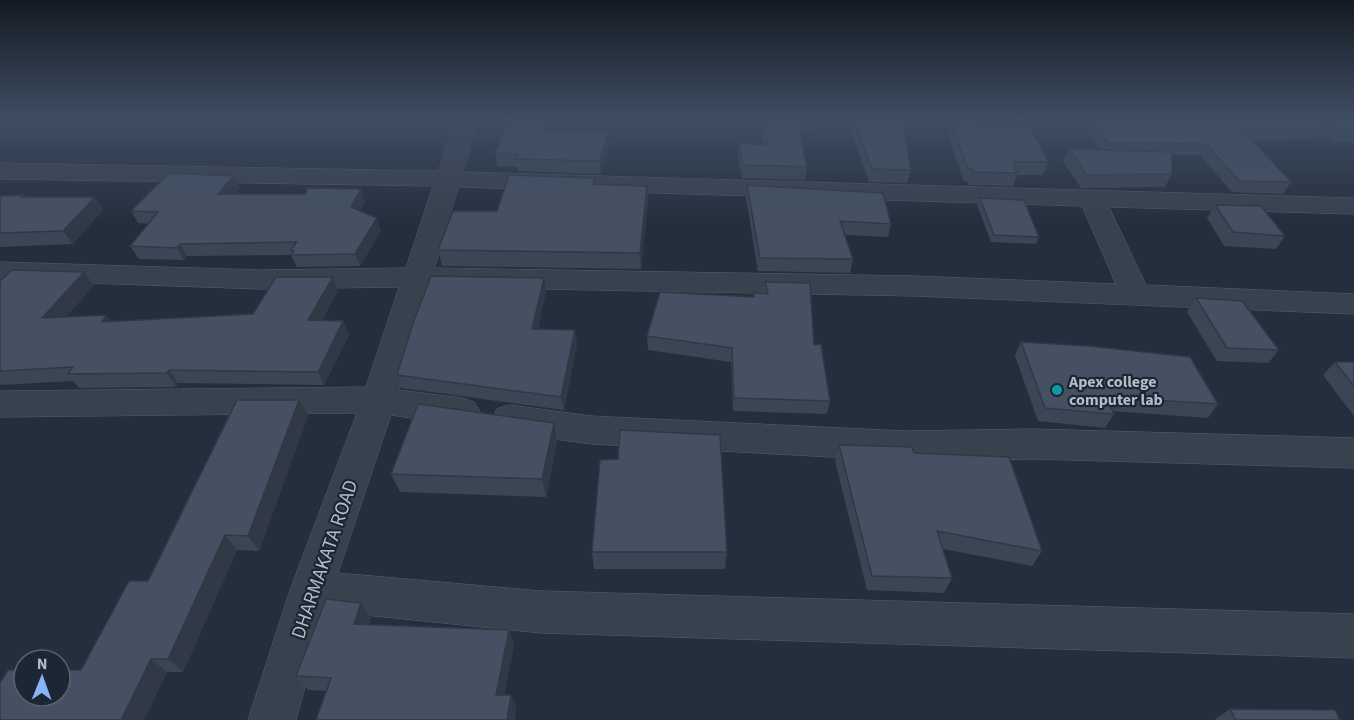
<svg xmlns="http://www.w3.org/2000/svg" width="1354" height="720" font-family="'Source Sans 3',sans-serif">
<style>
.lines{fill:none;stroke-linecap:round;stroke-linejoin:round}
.minor-casing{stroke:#565f6c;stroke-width:1}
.minor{fill:#38414e;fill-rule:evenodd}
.wall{fill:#3b4654}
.shaded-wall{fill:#303945}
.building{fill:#455162;stroke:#303945;stroke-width:1.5}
.culture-dot{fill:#0f9aa8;stroke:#1d2633;stroke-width:2}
.labels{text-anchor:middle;stroke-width:4.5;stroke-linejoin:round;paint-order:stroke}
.poi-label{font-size:16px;font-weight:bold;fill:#b4bcc9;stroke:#1d2633;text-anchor:start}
.near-street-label{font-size:20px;fill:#b4bcc9;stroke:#1d2633}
</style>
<rect width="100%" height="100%" fill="#242f3e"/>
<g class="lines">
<!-- minor casing -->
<g class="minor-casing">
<path id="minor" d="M 455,120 L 478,120 L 463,172 L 1354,198 L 1354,214 L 1109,207 L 1146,285 L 1354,294 L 1354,314 L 915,296 L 430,287 L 399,390 L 462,398 L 474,402 L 480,412 L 474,422 L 462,426 L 391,415 L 338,573 L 541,591 L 1354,614 L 1354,658 L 541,633 L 326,611 L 296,720 L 248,720 L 290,590 L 357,413 L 0,417 L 0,391 L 366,387 L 399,287 L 261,289 L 0,280 L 0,262 L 261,270 L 406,268 L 433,186 L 0,179 L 0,163 L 438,171 ZM 459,187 L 1082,206 L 1116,284 L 915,276 L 435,268 Z
M 510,405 L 591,416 L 905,431 L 1034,429 L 1354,438 L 1354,468 L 1034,459 L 905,461 L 591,444 L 510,433 L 497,429 L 492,419 L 497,409 Z"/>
</g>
<!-- minor -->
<use href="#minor" class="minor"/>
</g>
<!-- wall -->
<path class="wall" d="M 552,120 L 549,131 L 608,133 L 609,146 L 601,174 L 518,171 L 517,167 L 497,166 L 495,153 Z
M 760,120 L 817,120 L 815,132 L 799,132 L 807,167 L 805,180 L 742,178 L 738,156 L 739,143 L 764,145 Z
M 847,120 L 902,120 L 911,170 L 907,183 L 869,182 Z
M 1080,120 L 1354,120 L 1354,142 L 1335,142 L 1331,138 L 1253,140 L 1291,182 L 1283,194 L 1232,192 L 1200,155 L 1172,155 L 1172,174 L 1165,187 L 1081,188 L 1063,162 L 1069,149 L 1101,150 Z
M 951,122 L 1048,162 L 1043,175 L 1017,175 L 1013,186 L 969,185 L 968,182 L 964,181 L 948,135 Z
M 234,176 L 240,188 L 235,194 L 365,201 L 360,211 L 377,218 L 381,231 L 360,266 L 297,267 L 291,255 L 187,256 L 184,260 L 139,259 L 130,246 L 149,224 L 138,223 L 131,211 Z
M 595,178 L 596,184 L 647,186 L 648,202 L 641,269 L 442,266 L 438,250 L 497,211 Z
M 747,185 L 891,224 L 888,237 L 845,235 L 853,259 L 850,273 L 758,271 L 746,198 Z
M 0,196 L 25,197 L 103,210 L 73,244 L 0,247 Z
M 980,198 L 1039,237 L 1036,244 L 991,242 L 977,205 Z
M 1215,205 L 1285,236 L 1276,249 L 1224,246 L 1207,218 Z
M 84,272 L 94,285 L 66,317 L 111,321 L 253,314 L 333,277 L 338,290 L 322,321 L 343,321 L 349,335 L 324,385 L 178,383 L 176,387 L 79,388 L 73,381 L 0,385 L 0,281 Z
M 765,282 L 814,345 L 830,401 L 827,414 L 733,411 L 731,362 L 648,350 L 647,336 L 753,297 L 753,293 L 764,294 Z
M 546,291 L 538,329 L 577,343 L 564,410 L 402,388 L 397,375 Z
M 1196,298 L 1279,350 L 1268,363 L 1217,361 L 1187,312 Z
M 1021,342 L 1218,404 L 1208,418 L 1112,411 L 1114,414 L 1105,428 L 1038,421 L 1015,356 Z
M 1335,362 L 1354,362 L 1354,416 L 1323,375 Z
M 299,400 L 308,416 L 259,551 L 237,550 L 183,672 L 167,672 L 144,720 L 0,720 L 81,670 L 148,581 Z
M 557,441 L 546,497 L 400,492 L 391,474 Z
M 839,445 L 914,453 L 1042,551 L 1032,566 L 943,549 L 952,578 L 944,593 L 867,590 L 835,461 Z
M 592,552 L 727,552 L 725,569 L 594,569 Z
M 361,603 L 371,618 L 369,624 L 509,630 L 514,645 L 504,695 L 511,695 L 517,709 L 326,691 L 308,690 L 296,676 Z
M 1230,709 L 1340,720 L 1216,720 L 1215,719 Z"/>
<!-- shaded-wall -->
<path class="shaded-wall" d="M 547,120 L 552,120 L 547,144 L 545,131 Z
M 608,133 L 609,146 L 601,174 L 600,161 Z
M 234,176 L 240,188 L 224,207 L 218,194 Z
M 647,186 L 648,202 L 641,269 L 640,253 Z
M 361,189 L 365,201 L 355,220 L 351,207 Z
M 95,197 L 103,210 L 73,244 L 63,231 Z
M 377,218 L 381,231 L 360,266 L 355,254 Z
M 180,244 L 187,256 L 184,260 L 177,248 Z
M 84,272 L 94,285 L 53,332 L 42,318 Z
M 333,277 L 338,290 L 315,334 L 308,320 Z
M 544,278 L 546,291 L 535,342 L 532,329 Z
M 106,315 L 116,328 L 102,322 Z
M 343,321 L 349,335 L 324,385 L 318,372 Z
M 575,330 L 577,343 L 564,410 L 561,397 Z
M 169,370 L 178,383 L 176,387 L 167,373 Z
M 299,400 L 308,416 L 259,551 L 248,536 Z
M 554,423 L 557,441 L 546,497 L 542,479 Z
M 225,535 L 237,550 L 183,672 L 168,659 Z
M 361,603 L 371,618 L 364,639 L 354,624 Z
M 509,630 L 514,645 L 502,708 L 496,695 Z
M 151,659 L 167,672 L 144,720 L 121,720 Z
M 511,695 L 517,709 L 515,720 L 507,720 Z"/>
<!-- building -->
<path class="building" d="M 508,120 L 547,120 L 545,131 L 608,133 L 600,161 L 516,159 L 518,154 L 495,153 Z
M 763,120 L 797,120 L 807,167 L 743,165 L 739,143 L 768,145 Z
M 854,120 L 902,120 L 911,170 L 872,169 Z
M 1092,120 L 1354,120 L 1354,131 L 1343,131 L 1338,127 L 1243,130 L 1291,182 L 1239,181 L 1206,144 L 1108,143 Z
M 951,122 L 1029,124 L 1048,162 L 1013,162 L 1017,173 L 974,172 L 972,169 L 968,169 Z
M 1069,149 L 1172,152 L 1172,174 L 1087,175 Z
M 169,173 L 234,176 L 218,194 L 305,194 L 308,188 L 361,189 L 351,207 L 377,218 L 355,254 L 291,255 L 294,251 L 291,250 L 297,242 L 180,244 L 177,248 L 130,246 L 158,212 L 131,211 Z
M 509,175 L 595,178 L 593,184 L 647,186 L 640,253 L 438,250 L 453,211 L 497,211 Z
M 747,185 L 883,193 L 891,224 L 840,221 L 853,259 L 760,258 Z
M 23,195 L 21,197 L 95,197 L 63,231 L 0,233 L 0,196 Z
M 980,198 L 1024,200 L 1039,237 L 994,235 Z
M 1215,205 L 1261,206 L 1285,236 L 1233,232 Z
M 12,270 L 84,272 L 42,318 L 106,315 L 102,322 L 253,314 L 276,277 L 333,277 L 308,320 L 343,321 L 318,372 L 169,370 L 167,373 L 68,374 L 73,367 L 0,371 L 0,281 Z
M 431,276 L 544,278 L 532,329 L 575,330 L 561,397 L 397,375 L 414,320 Z
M 765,282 L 810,283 L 814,345 L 821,344 L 830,401 L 734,398 L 732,348 L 647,336 L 660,292 L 754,297 L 753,293 L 768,294 Z
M 1196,298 L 1242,301 L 1279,350 L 1227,348 Z
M 1021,342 L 1089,346 L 1190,357 L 1218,404 L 1105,397 L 1114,414 L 1045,408 Z
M 1335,362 L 1354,362 L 1354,386 Z
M 237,400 L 299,400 L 248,536 L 225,535 L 168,659 L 151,659 L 121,720 L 0,720 L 0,683 L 8,670 L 24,670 L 24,696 L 60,696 L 60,670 L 81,670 L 129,581 L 148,581 Z
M 418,404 L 554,423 L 542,479 L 391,474 Z
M 620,430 L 720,435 L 727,552 L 592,552 L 600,460 L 618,459 Z
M 839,445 L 912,447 L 914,453 L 1009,457 L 1042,551 L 937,531 L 952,578 L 872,576 Z
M 326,599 L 361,603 L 354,624 L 509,630 L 496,695 L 511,695 L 507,720 L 316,720 L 331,678 L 296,676 Z
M 1230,709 L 1335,710 L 1340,720 L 1236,720 Z"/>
<!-- sky -->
<linearGradient id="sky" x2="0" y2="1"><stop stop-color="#141a22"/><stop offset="0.54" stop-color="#3f4d63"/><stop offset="1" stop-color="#3f4d63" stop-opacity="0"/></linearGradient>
<rect width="1354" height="221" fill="url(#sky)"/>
<!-- markers -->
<circle class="culture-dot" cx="1057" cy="390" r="6"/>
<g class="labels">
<!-- poi labels -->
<g class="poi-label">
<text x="1069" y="387">Apex college<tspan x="1069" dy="18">computer lab</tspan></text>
</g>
<!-- near-street labels -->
<g class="near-street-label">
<text transform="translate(324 559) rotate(-71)" y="7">DHARMAKATA ROAD</text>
</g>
</g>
<!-- north arrow -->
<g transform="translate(42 678) rotate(1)"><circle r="28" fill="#1d2633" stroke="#59626f" stroke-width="1.5"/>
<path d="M0-4.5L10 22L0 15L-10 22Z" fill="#8ab4f8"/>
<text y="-9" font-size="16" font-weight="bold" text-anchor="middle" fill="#b4bcc9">N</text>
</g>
</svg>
